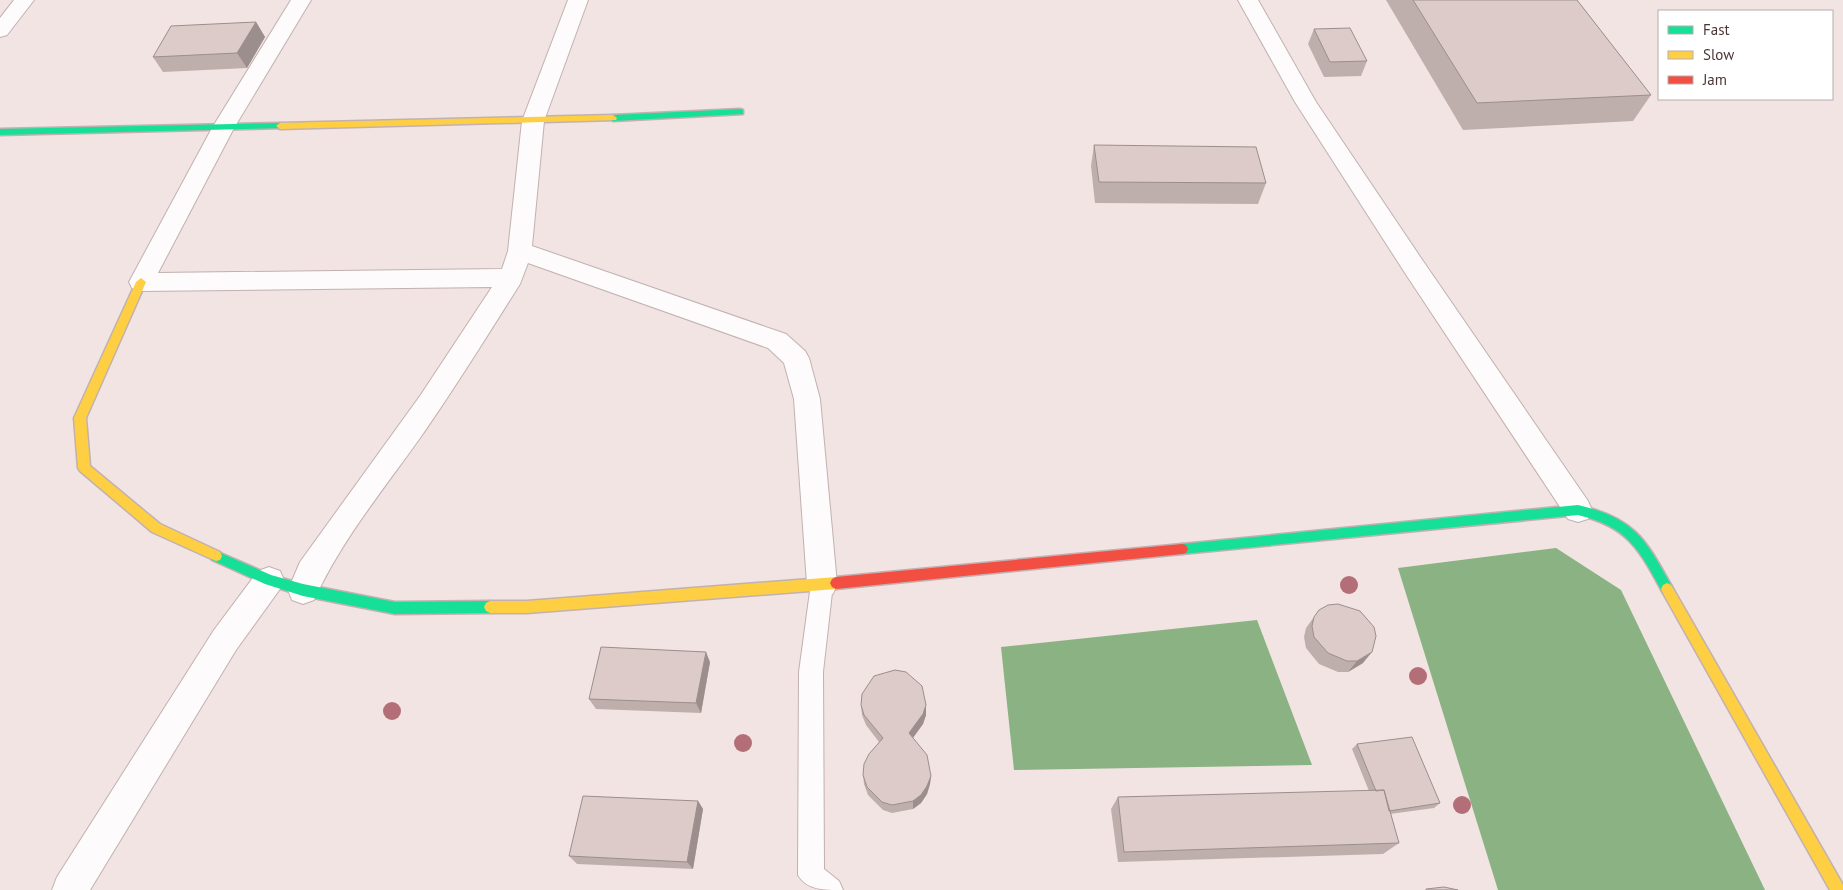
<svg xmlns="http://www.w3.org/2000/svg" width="1843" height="890" font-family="'PT Sans',sans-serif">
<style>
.water{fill:#8ab282}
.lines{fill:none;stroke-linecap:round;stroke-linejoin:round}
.lane-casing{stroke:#c2b1b0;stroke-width:2}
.street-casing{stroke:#c2b1b0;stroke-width:2}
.fast-casing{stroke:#c2b1b0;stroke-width:3}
.slow-casing{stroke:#c2b1b0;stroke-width:3}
.jam-casing{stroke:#c2b1b0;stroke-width:3}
.lane{fill:#fdfbfb;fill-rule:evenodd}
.street{fill:#fdfbfb;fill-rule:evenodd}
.fast{fill:#16e098;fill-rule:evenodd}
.slow{fill:#ffcf43;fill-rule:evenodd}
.jam{fill:#f24e42;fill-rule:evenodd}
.tree{fill:#b46e77}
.wall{fill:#beafad}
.shaded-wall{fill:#9b8e8d}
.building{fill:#ddcbc9;stroke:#9b8e8d}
</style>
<rect width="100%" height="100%" fill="#f1e4e3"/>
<!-- water -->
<path class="water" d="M 1556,548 L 1621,590 L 1765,890 L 1498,890 L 1398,568 Z
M 1257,620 L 1312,765 L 1014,770 L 1001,647 Z"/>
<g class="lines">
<!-- lane casing -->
<g class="lane-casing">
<path id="lane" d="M 822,574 L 830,577 L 833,584 L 823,672 L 824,869 L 839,881 L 843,890 C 823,890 807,890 798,875 L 799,672 L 811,584 L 814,577 Z"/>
</g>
<!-- street casing -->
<g class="street-casing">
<path id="street" d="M 14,0 L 34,0 L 7,35 L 0,37 L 0,18 Z
M 291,0 L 311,0 L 234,128 L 158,273 L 502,269 L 508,251 L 522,121 L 568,0 L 588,0 L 544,121 L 532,246 L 786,334 L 805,351 L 809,358 L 820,399 L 837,584 L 833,594 L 822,597 L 811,594 L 807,584 L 794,399 L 784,363 L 768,348 L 528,263 L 520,284 C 487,336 455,388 420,438 C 383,490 341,541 314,600 L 303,604 L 292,600 L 288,590 L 300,562 L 420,396 L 492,287 L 141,291 L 132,288 L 129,282 L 212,128 Z
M 1238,0 L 1258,0 L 1316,102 L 1423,261 L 1588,501 L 1592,510 L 1588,519 L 1578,522 L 1568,519 L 1405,273 L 1295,102 Z
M 269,567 L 280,571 L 284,580 L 280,589 L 236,650 L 90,890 L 52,890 L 57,877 L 214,630 L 258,571 Z"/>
</g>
<!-- fast casing -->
<g class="fast-casing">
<path id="fast" d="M 740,109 L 743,110 L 743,114 L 613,121 L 609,118 L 613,115 Z
M 280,123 L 283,124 L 283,128 L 0,135 L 0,129 Z
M 1578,505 C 1634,518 1645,538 1671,585 L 1673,589 L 1671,593 L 1667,595 L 1663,593 C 1639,550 1629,527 1578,515 L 1182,554 L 1178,553 L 1176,549 L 1178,545 L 1182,544 Z
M 216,551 L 271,575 L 303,584 L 395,602 L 490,601 L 494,603 L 496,607 L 494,611 L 490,613 L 395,614 L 303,596 L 265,584 L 212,560 L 210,556 L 212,552 Z"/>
</g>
<!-- slow casing -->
<g class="slow-casing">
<path id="slow" d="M 613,115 L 617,118 L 616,120 L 280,129 L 276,126 L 280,123 Z
M 141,278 L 146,282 L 86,418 L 90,466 L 160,524 L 220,552 L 222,556 L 220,560 L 216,561 L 152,532 L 80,471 L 78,468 L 74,418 L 136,282 Z
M 836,577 L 840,579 L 842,583 L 840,587 L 836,589 L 527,613 L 490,613 L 486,611 L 484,607 L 486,603 L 490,601 L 527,601 Z
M 1667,583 L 1671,585 L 1843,885 L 1843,890 L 1830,890 L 1663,593 L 1661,589 L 1663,585 Z"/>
</g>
<!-- jam casing -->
<g class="jam-casing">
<path id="jam" d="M 1182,544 L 1186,545 L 1188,549 L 1186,553 L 1182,554 L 836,589 L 832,587 L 830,583 L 832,579 L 836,577 Z"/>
</g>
<!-- lane -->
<use href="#lane" class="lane"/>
<!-- street -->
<use href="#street" class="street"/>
<!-- fast -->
<use href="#fast" class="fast"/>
<!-- slow -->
<use href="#slow" class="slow"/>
<!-- jam -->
<use href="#jam" class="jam"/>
</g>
<!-- trees -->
<g class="tree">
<circle cx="1349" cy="585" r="9"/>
<circle cx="1418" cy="676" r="9"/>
<circle cx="392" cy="711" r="9"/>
<circle cx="743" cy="743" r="9"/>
<circle cx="1462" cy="805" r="9"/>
</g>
<!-- wall -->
<path class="wall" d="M 1386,0 L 1577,0 L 1651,95 L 1633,121 L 1463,130 Z
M 256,22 L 265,37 L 247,68 L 163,72 L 153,57 Z
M 1314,29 L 1367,61 L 1361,76 L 1324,77 L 1308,44 Z
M 1094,145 L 1266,183 L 1258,204 L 1095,203 L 1091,166 Z
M 1319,610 L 1363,663 L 1348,672 L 1338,672 L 1319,664 L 1306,648 L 1304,637 L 1306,628 Z
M 710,662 L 701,713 L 596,709 L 589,699 Z
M 861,705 L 926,705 L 926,715 L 923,724 L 913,738 L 931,776 L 930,784 L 927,794 L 921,803 L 913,809 L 892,813 L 883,810 L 868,795 L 864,784 L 863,775 L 879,742 L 866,725 L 862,715 Z
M 1357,744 L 1440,803 L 1434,808 L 1390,814 L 1399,843 L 1383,854 L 1118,862 L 1111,809 L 1118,797 L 1369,791 L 1352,749 Z
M 698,801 L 703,809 L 693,869 L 577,864 L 569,856 Z"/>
<!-- shaded-wall -->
<path class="shaded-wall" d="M 256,22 L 265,37 L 247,68 L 237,53 Z
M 706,652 L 710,662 L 701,713 L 696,703 Z
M 1372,652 L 1363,663 L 1348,672 L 1357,661 Z
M 926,705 L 926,715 L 923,724 L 909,743 L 909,733 Z
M 931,776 L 930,784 L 927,794 L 921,803 L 913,809 L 913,801 Z
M 698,801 L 703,809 L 693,869 L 687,862 Z"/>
<!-- building -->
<path class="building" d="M 1413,0 L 1577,0 L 1651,95 L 1477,103 Z
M 256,22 L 237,53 L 153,57 L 171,26 Z
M 1350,28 L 1367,61 L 1330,62 L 1314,29 Z
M 1094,145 L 1256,147 L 1266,183 L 1099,182 Z
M 1338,604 L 1360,611 L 1374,627 L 1376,636 L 1372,652 L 1357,661 L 1347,661 L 1328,653 L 1314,637 L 1312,626 L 1314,617 L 1319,610 L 1328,605 Z
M 601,647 L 706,652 L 696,703 L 589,699 Z
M 895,670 L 906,672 L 922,686 L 926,705 L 923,714 L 909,733 L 927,755 L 931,776 L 927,786 L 921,795 L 913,801 L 892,805 L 882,802 L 867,787 L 863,775 L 864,764 L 869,754 L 883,738 L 864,715 L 861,705 L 862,694 L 874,676 Z
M 1412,737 L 1440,803 L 1389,811 L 1384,790 L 1376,791 L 1357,744 Z
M 1384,790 L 1399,843 L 1124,852 L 1118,797 Z
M 583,796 L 698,801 L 687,862 L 569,856 Z
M 1444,887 L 1458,890 L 1426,890 L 1426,889 Z"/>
<!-- legend -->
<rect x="1658" y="10" width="175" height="90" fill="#ffffff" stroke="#b8aeae"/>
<rect x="1668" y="26" width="25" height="8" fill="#16e098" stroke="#b8aeae"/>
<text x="1703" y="35" font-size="15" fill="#4d3534">Fast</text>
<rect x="1668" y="51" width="25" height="8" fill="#ffcf43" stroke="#b8aeae"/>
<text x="1703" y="60" font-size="15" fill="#4d3534">Slow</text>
<rect x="1668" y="76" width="25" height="8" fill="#f24e42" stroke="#b8aeae"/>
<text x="1703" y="85" font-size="15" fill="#4d3534">Jam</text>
</svg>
